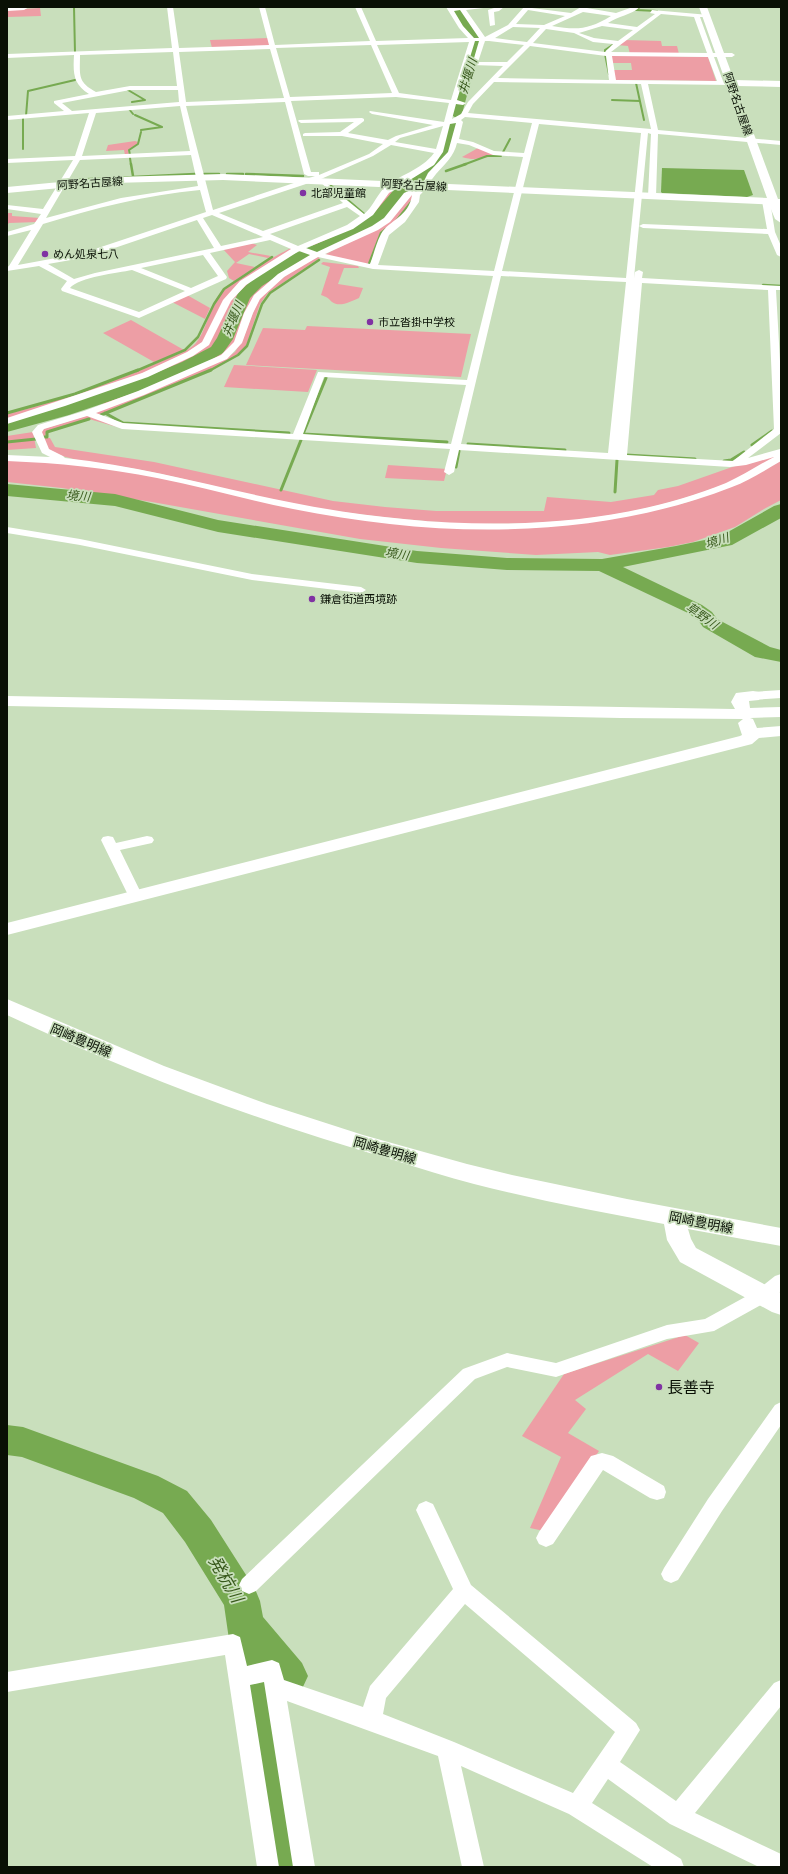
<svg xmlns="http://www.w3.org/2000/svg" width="788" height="1874" font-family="'Public Sans','Noto Sans JP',sans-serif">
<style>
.green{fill:#ed9ea5}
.water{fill:#77aa51}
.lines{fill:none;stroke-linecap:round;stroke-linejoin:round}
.stream-far2{stroke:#77aa51;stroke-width:2}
.stream-far1{stroke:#77aa51;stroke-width:2.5}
.stream{stroke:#77aa51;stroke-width:3}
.river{fill:#77aa51;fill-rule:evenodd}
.street{fill:#fff;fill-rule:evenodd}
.secondary{fill:#fff;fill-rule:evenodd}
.primary{fill:#fff;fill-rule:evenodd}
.poi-dot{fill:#8032a3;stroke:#c9dfbc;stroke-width:1.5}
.labels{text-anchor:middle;stroke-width:3.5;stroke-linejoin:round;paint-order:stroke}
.far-street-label{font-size:11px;fill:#091005;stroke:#c9dfbc}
.far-poi-label{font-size:11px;fill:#091005;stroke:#c9dfbc;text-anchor:start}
.far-water-label{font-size:12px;font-style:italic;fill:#38591c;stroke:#c9dfbc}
.street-label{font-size:13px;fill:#091005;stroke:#c9dfbc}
.near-poi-label{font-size:16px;fill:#091005;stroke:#c9dfbc;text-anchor:start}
.near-water-label{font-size:17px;font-style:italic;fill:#38591c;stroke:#c9dfbc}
</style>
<rect width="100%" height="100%" fill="#c9dfbc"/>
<!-- green -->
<path class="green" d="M 40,8 L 41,16 L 7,17 L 7,10 Z
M 269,38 L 271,46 L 212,48 L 210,40 Z
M 624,40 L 661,41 L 662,46 L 677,46 L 679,54 L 630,54 L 628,46 L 617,45 Z
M 610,55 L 708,57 L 716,81 L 615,80 L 613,70 L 632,70 L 631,63 L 611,63 Z
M 135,141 L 138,142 L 137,144 L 128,150 L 129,155 L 125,155 L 124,150 L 106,151 L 108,145 Z
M 478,148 L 499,155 L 500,156 C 483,156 478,162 462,157 Z
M 389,192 L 397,192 L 377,216 L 373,215 L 376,216 L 371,222 L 320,245 L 311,245 L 347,230 Z
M 413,193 L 411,201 L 396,220 L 380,233 L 368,265 L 324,255 L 379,227 Z
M 7,213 L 12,213 L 12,216 L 40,218 L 38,222 L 9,223 L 7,225 Z
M 249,242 L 257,245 L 248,252 L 271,256 L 268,258 L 249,254 L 236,263 L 255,267 L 234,281 L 229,278 L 227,271 L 235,262 L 222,248 Z
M 291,248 L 293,249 L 241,283 L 205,342 L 197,349 L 155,369 L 7,420 L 7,414 C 60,401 112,383 162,361 C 172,356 185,353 194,345 C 205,335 209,310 218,296 C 228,282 275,256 291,248 Z
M 288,256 L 292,257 C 276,271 254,278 241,295 C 229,310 227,332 214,346 C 204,357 185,362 171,368 C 118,391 63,412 7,425 L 7,422 L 45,412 L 196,353 L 236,291 Z
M 318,257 L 320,258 L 268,293 L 260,304 L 246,346 C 232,368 127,404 98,415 L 93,413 L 225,359 L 235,352 L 243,339 L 259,297 L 298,266 Z
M 297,260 L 305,260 L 261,289 L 237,341 L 222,357 L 106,404 L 98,402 C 128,391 203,369 224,348 C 235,336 236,317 242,303 C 250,285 281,269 297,260 Z
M 323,262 L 358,266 L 359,268 L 344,268 L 338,284 L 363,288 L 359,298 C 351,301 340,308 332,302 C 328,298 327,297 321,295 L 330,267 L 321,264 Z
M 187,295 L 210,308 L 205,319 L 172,302 Z
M 131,320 L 184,350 L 154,362 L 103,333 Z
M 307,326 L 471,334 L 461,377 L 246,365 L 263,328 L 305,330 Z
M 234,365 L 317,370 L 308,392 L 224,387 Z
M 89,415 L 117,427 L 89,419 L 46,432 L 45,438 L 50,438 L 55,447 L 154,462 L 333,501 L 385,507 L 436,511 L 544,511 L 547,497 L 611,502 L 654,495 L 658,490 L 678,486 L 735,466 L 781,453 L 781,455 C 757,472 730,483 703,492 C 568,539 421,526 283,503 C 250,497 217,486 184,479 C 161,474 139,469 117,466 C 92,462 70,461 47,450 L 40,430 Z
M 33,432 L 36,448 L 7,450 L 7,436 Z
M 7,459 L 102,466 L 363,519 L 539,526 L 643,513 L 688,502 L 744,481 L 781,460 L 781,500 L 764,509 L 735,527 L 693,542 L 668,547 L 610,555 L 598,552 L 536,555 L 441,548 L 360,539 L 152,502 L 62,488 L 7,482 Z
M 388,465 L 447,469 L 444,481 L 385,478 Z
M 685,1335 L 699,1343 L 678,1371 L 648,1354 L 575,1400 L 586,1409 L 568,1433 L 599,1451 L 544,1531 L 530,1528 L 561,1457 L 522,1436 L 564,1374 Z"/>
<!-- water -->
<path class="water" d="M 662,168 L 744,170 L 753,195 L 747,197 L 662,193 L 661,192 Z"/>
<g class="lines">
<!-- stream-far2 -->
<path class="stream-far2" d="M 74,7 L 75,53
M 640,7 L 636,10 L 657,11
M 605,53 L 605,50 L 614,44
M 605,54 L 609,74
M 636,83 L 644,120
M 128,90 L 145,100 L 132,102
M 612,100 L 640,101
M 129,109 L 133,114
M 135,115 L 162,127 L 141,130
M 26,116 L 28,91 L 75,80
M 23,118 L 23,149
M 502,154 L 510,139
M 130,155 L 129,150 L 138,144 L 141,132
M 130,158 L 131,165
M 463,165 L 487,156 L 501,156"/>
<!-- stream-far1 -->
<path class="stream-far1" d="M 131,164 L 133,176
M 446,171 L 466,164
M 204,174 L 219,174
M 227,174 L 243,174
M 246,174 L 303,176
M 71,180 L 195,174
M 331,186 L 364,214
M 373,215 L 379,216
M 397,220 L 412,201
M 369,264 L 381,233 L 386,229
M 763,285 L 781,286
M 136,371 L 185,350 L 198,337 L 214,304 L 224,289 L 272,257
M 209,371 L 238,355 L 247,346 L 262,304 L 270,293 L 319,260"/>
<!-- stream -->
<path class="stream" d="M 326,378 L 303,434 L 447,442
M 7,413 L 75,394 L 138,370
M 105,413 L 123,423 L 289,433
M 101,415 L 211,370
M 44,437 L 47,437 L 47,432 L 89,419
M 7,442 L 36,439
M 468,444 L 565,450
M 752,445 L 772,431
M 626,455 L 695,459
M 724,461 L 731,460 L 744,452
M 456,467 L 459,451
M 281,490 L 301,440
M 615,492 L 617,460"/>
<!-- river -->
<path class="river" d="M 450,7 L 460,7 L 468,21 L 483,37 L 484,43 L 475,65 L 462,114 L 456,118 L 450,114 L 463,65 L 472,43 L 472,38 L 459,24 Z
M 453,120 L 459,124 L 453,151 L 439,169 L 402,198 L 384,219 L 360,235 L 299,262 L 262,286 L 250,298 L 233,339 L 223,353 L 194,370 L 155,386 L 69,415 L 7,432 L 7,421 L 57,407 L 143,378 L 182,362 L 211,347 L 217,338 L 238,293 L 252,280 L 289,256 L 350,229 L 374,213 L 392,192 L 429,163 L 440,150 L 447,124 Z
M 7,484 L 115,494 L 218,520 L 417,551 L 507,558 L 602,559 L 676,546 L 719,537 L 774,506 L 781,504 L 781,518 L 732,545 L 623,567 L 702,605 L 712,612 L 717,619 L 770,647 L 781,650 L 781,662 L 755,657 L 703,627 L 698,620 L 688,613 L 599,571 L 507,570 L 417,563 L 218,532 L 115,506 L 7,496 Z
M 7,1425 L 23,1427 L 158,1476 L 187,1491 L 211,1520 L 255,1589 L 260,1601 L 263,1617 L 302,1663 L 308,1676 L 302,1689 L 289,1694 L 275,1688 L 304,1867 L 262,1867 L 224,1605 L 185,1542 L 163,1513 L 134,1498 L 22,1457 L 7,1455 Z"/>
<!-- street -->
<path class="street" d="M 167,7 L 173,7 L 179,48 L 269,45 L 259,7 L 265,7 L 275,45 L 370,41 L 355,7 L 361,7 L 376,41 L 468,38 L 459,28 L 446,7 L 492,7 L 466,10 L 485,37 L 508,25 L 524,7 L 571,13 L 581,7 L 616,13 L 633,7 L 640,7 C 631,15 618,16 608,23 L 637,27 L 655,14 L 650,13 L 652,10 L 709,15 L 709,17 L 700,17 L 713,53 L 732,53 L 735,55 L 732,57 L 714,57 L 723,81 L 734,83 L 731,85 L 648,84 L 658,130 L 781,141 L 781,145 L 658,134 L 656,196 L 652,198 L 648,196 L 651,134 L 648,133 L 639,226 L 643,224 L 767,229 L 762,201 L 766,199 L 770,201 L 775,232 L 781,246 L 781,257 L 777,255 L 768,234 L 643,228 L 639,226 L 634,278 L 635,272 L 639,270 L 643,272 L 642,278 L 781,286 L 781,290 L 776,290 L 781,379 L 781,433 L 748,458 L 780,449 L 781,461 C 765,470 749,481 732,487 C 593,541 437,538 293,509 C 247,500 203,487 157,478 C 107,468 58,463 7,461 L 7,455 L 50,457 L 42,453 L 32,432 L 38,425 L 84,411 L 138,391 L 221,355 L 234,342 L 244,313 L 254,295 L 278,274 L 310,255 L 299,251 L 246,285 L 231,301 L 209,345 L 193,356 L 148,377 L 65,406 L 7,424 L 7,418 L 142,373 L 187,352 L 202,342 L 223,300 L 240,281 L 291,249 L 270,240 L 210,253 L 227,277 L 226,279 L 139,318 L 62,291 L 61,289 L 67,281 L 39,266 L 7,271 L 7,267 L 9,266 L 31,230 L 7,236 L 7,232 L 34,224 L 41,214 L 7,209 L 7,205 L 43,209 L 73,160 L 7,163 L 7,159 L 75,156 L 89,113 L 7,120 L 7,116 L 64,111 L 54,103 L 54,101 L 89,94 C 73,84 73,73 74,55 L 7,58 L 7,54 L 172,48 ZM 460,10 L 479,38 L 474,38 L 463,26 L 454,11 ZM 528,10 L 565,16 L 544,25 L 516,24 ZM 583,12 L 611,16 C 588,30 577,30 552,26 ZM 661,14 L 694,17 L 707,53 L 611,52 ZM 602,26 L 633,30 L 618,41 L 594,38 L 579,33 ZM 513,27 L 540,28 L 527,42 L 495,38 ZM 546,29 L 574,33 L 593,42 L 613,44 L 605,52 L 533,43 ZM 475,41 L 479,41 L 472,65 L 503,66 L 468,102 L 461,114 L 452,119 L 456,104 L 463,105 L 466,103 L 457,100 ZM 485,41 L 489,41 L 524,45 L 507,62 L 478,62 ZM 469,42 L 451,100 L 399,93 L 377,45 ZM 371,45 L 392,93 L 290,97 L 276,48 ZM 530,46 L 606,56 L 609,80 L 498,78 ZM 270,49 L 284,98 L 186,102 L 179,52 ZM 173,52 L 177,86 L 130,86 L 96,92 C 77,82 80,75 80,55 ZM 612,56 L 708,57 L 717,81 L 616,80 ZM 494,82 L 641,84 L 651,129 L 468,113 L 473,104 ZM 130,90 L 178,90 L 179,102 L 72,111 L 62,103 ZM 396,97 L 449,103 L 444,122 L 370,111 L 369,112 L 372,114 L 433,125 L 396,136 L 388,140 L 348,133 L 364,121 L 364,119 L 362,118 L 299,120 L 298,121 L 301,123 L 354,122 L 340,132 L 305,133 L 303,134 L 303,136 L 342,136 L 383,144 L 369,154 L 319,175 L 319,172 L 311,172 L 291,101 ZM 285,102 L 304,174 L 308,176 L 315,176 L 213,210 L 186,106 ZM 180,106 L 190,151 L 82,156 L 96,113 ZM 465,117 L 532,123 L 524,153 L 494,151 L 473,142 L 459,139 L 463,122 L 461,120 ZM 456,123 L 448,152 L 428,173 L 422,185 L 404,193 L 384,218 L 372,226 L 317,252 L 306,248 L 353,229 L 373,215 L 389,193 L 434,165 L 443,152 L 450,124 ZM 539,124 L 641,133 L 626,278 L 502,271 ZM 443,126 L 436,149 L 395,142 L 400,138 ZM 457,143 L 469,145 L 493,155 L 523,157 L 494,271 L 378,265 L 389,235 L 405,222 L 419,202 L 420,195 C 427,188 430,181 436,174 C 445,164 454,156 457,143 ZM 391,145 L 434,153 C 421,171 399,174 383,189 C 376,197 372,208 364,214 L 321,179 L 373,156 ZM 191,155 L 198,186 L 121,198 L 46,218 L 80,160 ZM 318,180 L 343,203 L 263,231 L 219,213 ZM 200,190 L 206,212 L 83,253 L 18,265 L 43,224 C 95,208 146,195 200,190 ZM 412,195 C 409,217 389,220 381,234 C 376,243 374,254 370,264 L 325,254 L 378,230 L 390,222 ZM 347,207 L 360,216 L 347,225 L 298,246 L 270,234 ZM 212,215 L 263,237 L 221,246 L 203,218 ZM 197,220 L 214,248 L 95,273 L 74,279 L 48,264 L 88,257 ZM 203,255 L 218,276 L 191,288 L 141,268 ZM 318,257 L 373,269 L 493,276 L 467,380 L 318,372 L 293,434 L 123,423 L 96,413 L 144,395 L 227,359 L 242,343 L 253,313 L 260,299 L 284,277 ZM 132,270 L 185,291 L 139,312 L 70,288 C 79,277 118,273 132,270 ZM 501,276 L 626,282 L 608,453 L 461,444 ZM 642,283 L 768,290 L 774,429 L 733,461 L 627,455 ZM 324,377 L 466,385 L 451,444 L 303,434 ZM 87,416 L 122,429 L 450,449 L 444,472 L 449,475 L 454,472 L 459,450 L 730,467 L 746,465 L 774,457 C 758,465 742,476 726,483 C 593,537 432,530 294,503 C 217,488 143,466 65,458 L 63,456 L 49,449 L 42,432 L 44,429 Z
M 497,7 L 504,7 L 499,11 L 494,12 L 495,25 L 490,26 L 488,10 Z
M 7,527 L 80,539 L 252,574 L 361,587 L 366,590 L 361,593 L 252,580 L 80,545 L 7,533 Z
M 781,690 L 781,698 L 753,700 L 747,696 L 753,692 Z
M 108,836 L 113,837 L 116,843 L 147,836 L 152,837 L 154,840 L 152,843 L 120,850 L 143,897 L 141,900 L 131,900 L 129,897 L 101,840 L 103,837 Z
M 781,1274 L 781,1291 L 768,1301 L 714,1331 L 667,1339 L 556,1377 L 507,1367 L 475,1379 L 256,1591 L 249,1594 L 242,1591 L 239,1585 L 242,1579 L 463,1369 L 507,1353 L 556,1363 L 667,1325 L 705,1319 L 756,1291 L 775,1276 Z
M 781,1402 L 781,1425 L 722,1511 L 678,1580 L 671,1583 L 664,1580 L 661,1574 L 664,1568 L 708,1499 L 775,1405 Z
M 602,1453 L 613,1456 L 664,1486 L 666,1492 L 664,1498 L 657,1500 L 650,1498 L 603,1470 L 553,1544 L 546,1547 L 539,1544 L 536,1538 L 539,1532 L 591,1456 Z
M 426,1501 L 433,1504 L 471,1585 L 636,1723 L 640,1730 L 620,1762 L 676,1801 L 774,1683 L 781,1680 L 781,1706 L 695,1813 L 781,1854 L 781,1867 L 759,1867 L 670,1824 L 608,1779 L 592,1803 L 681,1859 L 684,1867 L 653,1867 L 569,1814 L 461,1766 L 484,1867 L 462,1867 L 438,1756 L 287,1701 L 315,1867 L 293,1867 L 264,1682 L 250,1685 L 279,1867 L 257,1867 L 225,1655 L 7,1692 L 7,1672 L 233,1634 L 240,1637 L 247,1666 L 272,1660 L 279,1663 L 284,1680 L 363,1707 L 370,1686 L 453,1589 L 416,1510 L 419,1504 ZM 465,1604 L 615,1732 L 573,1793 L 454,1742 L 383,1714 L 386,1698 Z"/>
<!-- secondary -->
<path class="secondary" d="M 699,7 L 707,7 L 734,80 L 781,81 L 781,87 L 736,86 L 778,199 L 781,199 L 781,205 L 223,180 L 113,183 L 7,193 L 7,187 L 113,177 L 223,174 L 767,198 Z
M 753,691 L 759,692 L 761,696 L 759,700 L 749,701 L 750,708 L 781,707 L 781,717 L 750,718 L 753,719 L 757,728 L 781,726 L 781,736 L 759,738 L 752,744 L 7,935 L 7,923 L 740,736 L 742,735 L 738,723 L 743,719 L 621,718 L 7,706 L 7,696 L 733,709 L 735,709 L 731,702 L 736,693 Z
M 7,999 L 164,1066 L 267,1104 L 363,1135 L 467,1164 L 512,1175 L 627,1199 L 781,1228 L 781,1246 L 688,1229 L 691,1239 L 696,1248 L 781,1293 L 781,1315 L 772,1312 L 680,1262 L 667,1240 L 664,1224 C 600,1212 536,1200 474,1184 C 447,1177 420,1168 393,1160 C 261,1122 132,1074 7,1015 Z"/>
<!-- primary -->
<path class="primary" d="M 7,7 L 29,7 L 24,10 L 7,11 Z
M 774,198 L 778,200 L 781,205 L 781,223 L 775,219 L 768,202 Z"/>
</g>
<!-- markers -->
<g class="poi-dot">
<circle cx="303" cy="193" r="4"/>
<circle cx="45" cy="254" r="4"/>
<circle cx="370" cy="322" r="4"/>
<circle cx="312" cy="599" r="4"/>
<circle cx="659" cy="1387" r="4"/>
</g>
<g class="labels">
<!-- far-street labels -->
<g class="far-street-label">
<text transform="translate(738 104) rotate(71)" y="4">阿野名古屋線</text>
<text transform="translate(90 183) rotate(-4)" y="4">阿野名古屋線</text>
<text transform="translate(414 185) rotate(3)" y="4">阿野名古屋線</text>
</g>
<!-- far-poi labels -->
<g class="far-poi-label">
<text x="311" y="197">北部児童館</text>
<text x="53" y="258">めん処泉七八</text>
<text x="378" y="326">市立沓掛中学校</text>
<text x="320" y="603">鎌倉街道西境跡</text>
</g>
<!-- far-water labels -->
<g class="far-water-label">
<text transform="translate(468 76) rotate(-73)" y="4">井堰川</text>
<text transform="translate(233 319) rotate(-67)" y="4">井堰川</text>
<text transform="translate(78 496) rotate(5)" y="4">境川</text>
<text transform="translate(717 541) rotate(-18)" y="4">境川</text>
<text transform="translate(397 554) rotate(9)" y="4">境川</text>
<text transform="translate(702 616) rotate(35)" y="4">草野川</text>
</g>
<!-- street labels -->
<g class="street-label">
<text transform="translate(81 1040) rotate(23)" y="5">岡崎豊明線</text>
<text transform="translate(385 1150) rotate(16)" y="5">岡崎豊明線</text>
<text transform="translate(701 1222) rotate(11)" y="5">岡崎豊明線</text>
</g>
<!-- near-poi labels -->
<g class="near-poi-label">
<text x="667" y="1393">長善寺</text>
</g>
<!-- near-water labels -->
<g class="near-water-label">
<text transform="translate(226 1579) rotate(60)" y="6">発杭川</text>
</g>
</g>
<!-- border -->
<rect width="788" height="1874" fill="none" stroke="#091005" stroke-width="16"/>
</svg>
